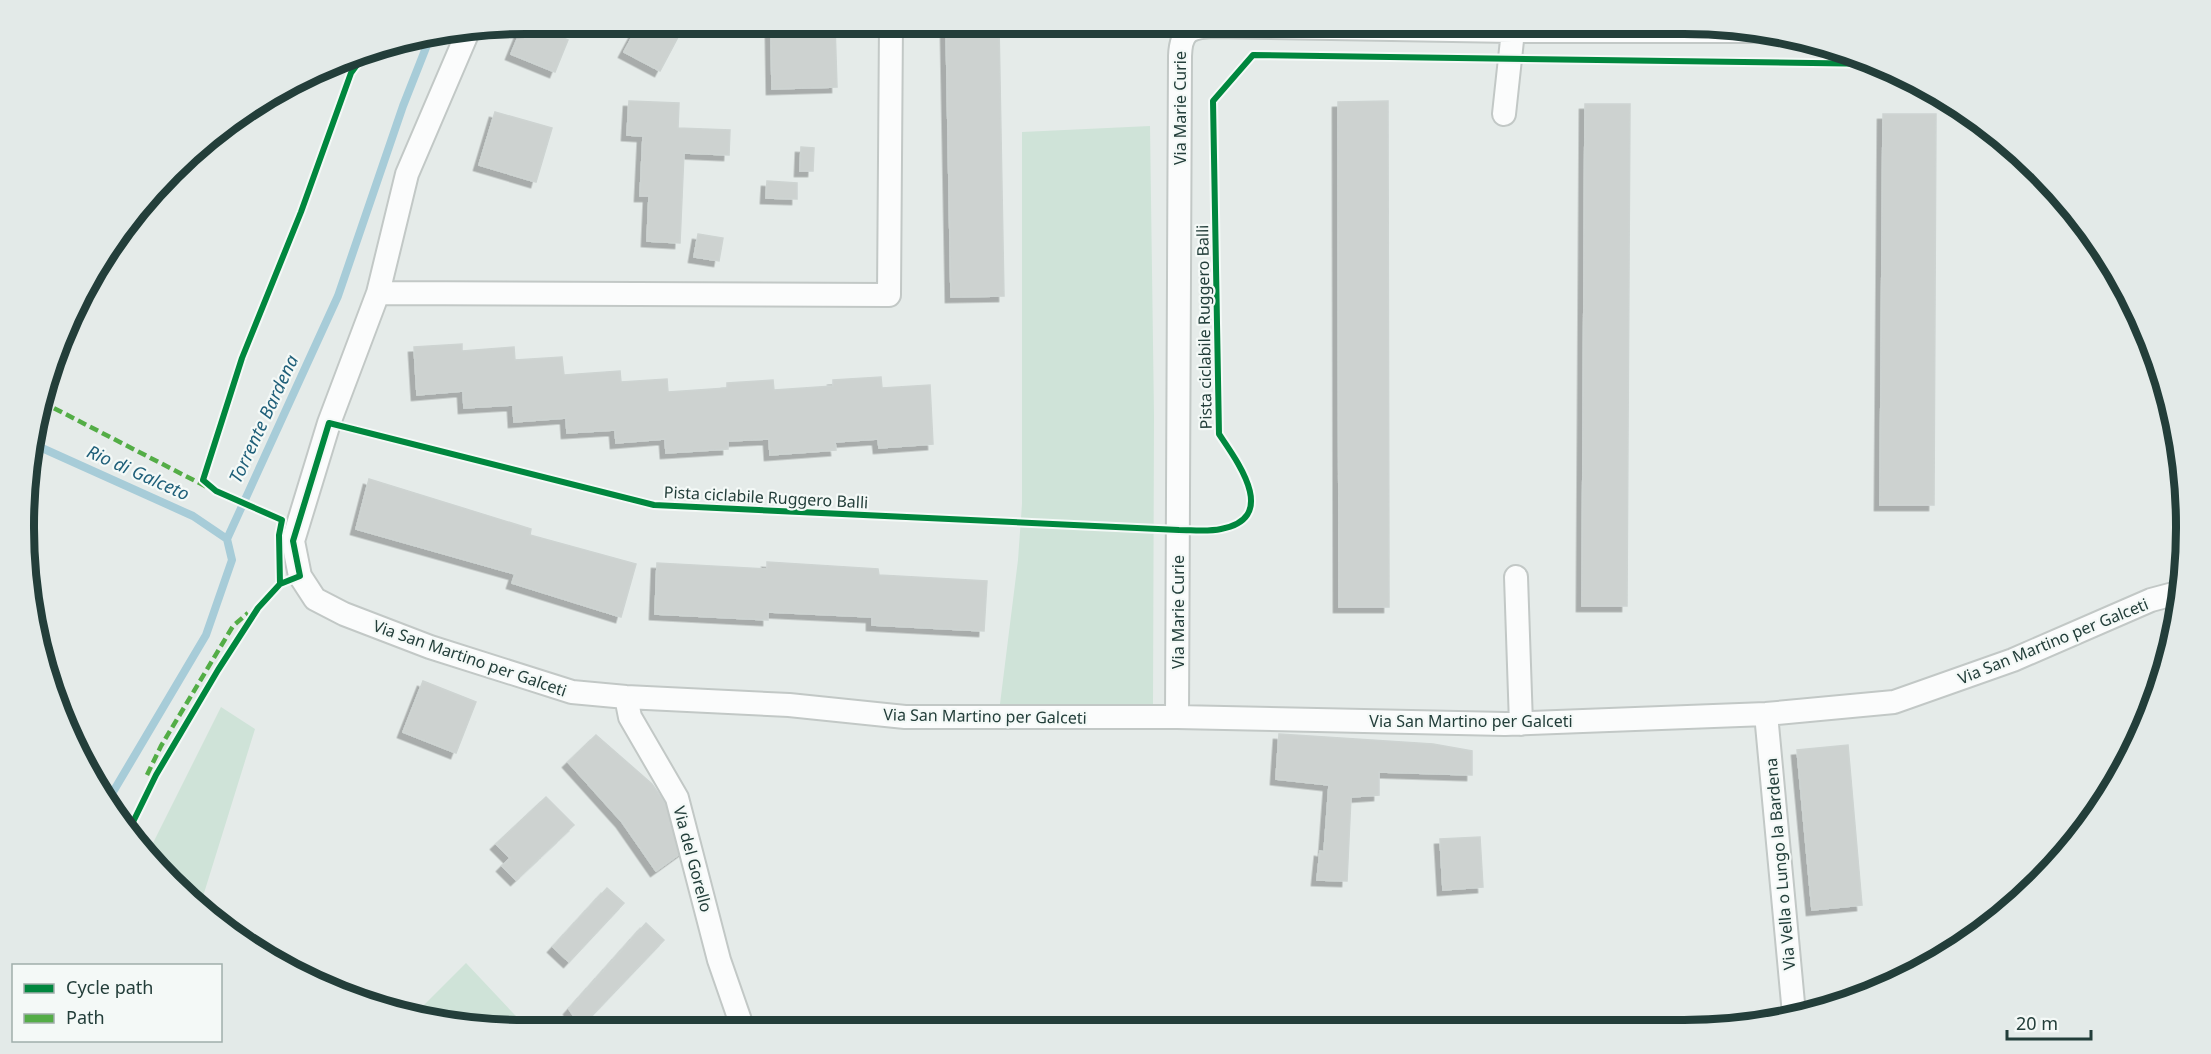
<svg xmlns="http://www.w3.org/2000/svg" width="2211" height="1054" font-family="'Noto Sans',sans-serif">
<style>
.green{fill:#cfe3d8}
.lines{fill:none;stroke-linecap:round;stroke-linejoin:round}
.stream{stroke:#a7ccd8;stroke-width:8}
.building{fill:#cdd2d0;stroke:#ced4d2;stroke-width:1.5;filter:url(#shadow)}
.minor-casing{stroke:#c2c8c6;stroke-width:26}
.minor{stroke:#fbfcfc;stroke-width:22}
.quiet{stroke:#53ad46;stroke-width:4.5;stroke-dasharray:9 4.5;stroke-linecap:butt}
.cycleway-casing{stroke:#f4f9f7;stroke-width:10}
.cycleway{stroke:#00873e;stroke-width:6}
.labels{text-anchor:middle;stroke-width:4.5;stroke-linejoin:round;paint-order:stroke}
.street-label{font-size:16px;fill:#233e3a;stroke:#f4f9f7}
.water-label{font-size:18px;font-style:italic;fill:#1f5f79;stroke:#f4f9f7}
.rim{fill:none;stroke:#233e3a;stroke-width:8}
</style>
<defs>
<filter id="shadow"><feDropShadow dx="-5.5" dy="5.5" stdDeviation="0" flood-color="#0004"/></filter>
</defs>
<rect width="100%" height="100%" fill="#e5ebe9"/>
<!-- green -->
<path class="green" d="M 1150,126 L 1154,416 L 1153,705 L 1000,704 L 1018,560 L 1022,504 L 1022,132 Z
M 221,707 L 255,729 L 200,906 L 172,883 L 149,851 Z
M 466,963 L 529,1030 L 429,1020 L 413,1016 Z"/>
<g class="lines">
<!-- stream -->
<path class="stream" d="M 33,444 L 193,516 L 227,539
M 110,797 L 206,635 L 232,560 L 227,539 L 338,296 L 403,106 L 429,40"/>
</g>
<!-- building -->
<path class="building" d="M 528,24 L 568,40 L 555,72 L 511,54 L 523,25 Z
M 639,24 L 685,24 L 660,71 L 624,52 Z
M 805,24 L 835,24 L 837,87 L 772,89 L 771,32 L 805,31 Z
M 946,24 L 999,24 L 1004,296 L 951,297 Z
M 629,101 L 679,103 L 678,128 L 730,130 L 729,155 L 684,153 L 680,243 L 647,241 L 649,196 L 640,196 L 643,136 L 627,135 Z
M 1388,101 L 1389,607 L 1339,607 L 1338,102 Z
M 1585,104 L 1630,104 L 1627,606 L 1582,606 Z
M 495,112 L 552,128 L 536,182 L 479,165 Z
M 1883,114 L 1936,114 L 1934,505 L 1880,505 Z
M 801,147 L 814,148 L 813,171 L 800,171 Z
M 767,181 L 797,183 L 797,199 L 766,198 Z
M 698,234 L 723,238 L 719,261 L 694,257 Z
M 462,344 L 462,351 L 514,347 L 515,360 L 562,357 L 564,375 L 620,371 L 621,382 L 667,379 L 668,392 L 727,388 L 727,383 L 773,380 L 774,390 L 833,386 L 833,380 L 881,377 L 882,388 L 930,385 L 933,444 L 879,448 L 878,439 L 835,442 L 836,450 L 770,455 L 769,439 L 728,441 L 728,449 L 666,453 L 665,439 L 616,443 L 615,430 L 567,433 L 566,418 L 514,422 L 513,405 L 464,408 L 463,391 L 417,395 L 414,347 Z
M 2180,460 L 2186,517 L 2179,517 Z
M 369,479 L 531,529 L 530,535 L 636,564 L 621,617 L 512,583 L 515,574 L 356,529 Z
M 767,562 L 878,569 L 879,575 L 987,581 L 984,631 L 872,625 L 872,617 L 768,612 L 768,620 L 655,614 L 657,563 L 767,569 Z
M 423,681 L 476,702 L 456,753 L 403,732 Z
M 1279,734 L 1433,744 L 1472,751 L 1472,775 L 1379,772 L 1379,795 L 1351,797 L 1347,881 L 1317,880 L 1320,851 L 1324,852 L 1329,785 L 1276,779 Z
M 596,735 L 652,784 L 668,807 L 685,850 L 656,871 L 622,822 L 568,762 Z
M 1848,745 L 1862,905 L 1812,910 L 1797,750 Z
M 546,797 L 574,825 L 516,880 L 502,866 L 510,858 L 496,844 Z
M 1480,837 L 1483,887 L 1443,890 L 1440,839 Z
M 607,888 L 624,903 L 569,962 L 553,947 Z
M 646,923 L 664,940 L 581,1027 L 569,1009 Z"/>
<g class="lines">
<!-- minor casing -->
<g class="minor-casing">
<path id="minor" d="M 467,34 L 407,174 L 378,293 L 329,423 L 293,541 L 300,576 L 315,599 L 344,614 L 430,647 L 572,692 L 626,697 L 789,705 L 905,717 L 1177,717 L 1505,724 L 1766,714 L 1894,702 L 2013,660 L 2151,600 L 2181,592
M 1504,114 L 1513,31
M 378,293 L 889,295 L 891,24
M 1516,577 L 1521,724
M 626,697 L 630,717 L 677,798 L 719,960 L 743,1029
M 1766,714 L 1794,1014
M 1177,717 L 1180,56 C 1181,30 1190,27 1214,26 L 1513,31 L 1754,31"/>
</g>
<!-- minor -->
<use href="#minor" class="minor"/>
<!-- quiet -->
<path class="quiet" d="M 42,402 L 207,487
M 147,775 L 161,746 L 233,626 L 248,613"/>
<!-- cycleway casing -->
<g class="cycleway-casing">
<path id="cycleway" d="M 280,584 L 279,535 L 282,520 L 216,491 L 203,480 L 242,358 L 301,212 L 351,73 L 368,50
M 131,826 L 156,775 L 218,670 L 258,608 L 280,584 L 300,576 L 293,541 L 329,423 L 654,505 L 1179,530 C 1192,530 1208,532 1221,529 C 1280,518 1237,461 1219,434 L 1213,101 L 1253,55 L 1880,64"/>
</g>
<!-- cycleway -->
<use href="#cycleway" class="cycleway"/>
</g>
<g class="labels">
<!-- street labels -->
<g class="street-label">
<text transform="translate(1180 108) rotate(-90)" y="6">Via Marie Curie</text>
<text transform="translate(1204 327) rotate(-91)" y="6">Pista ciclabile Ruggero Balli</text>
<text transform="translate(766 497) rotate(3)" y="6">Pista ciclabile Ruggero Balli</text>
<text transform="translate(1178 612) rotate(-90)" y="6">Via Marie Curie</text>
<text transform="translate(2053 641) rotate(-22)" y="6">Via San Martino per Galceti</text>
<text transform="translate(470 658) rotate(19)" y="6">Via San Martino per Galceti</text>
<text transform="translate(985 716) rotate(1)" y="6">Via San Martino per Galceti</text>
<text x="1471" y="727">Via San Martino per Galceti</text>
<text transform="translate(693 859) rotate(75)" y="6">Via del Gorello</text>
<text transform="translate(1780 864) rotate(-95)" y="6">Via Vella o Lungo la Bardena</text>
</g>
<!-- water labels -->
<g class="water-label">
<text transform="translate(264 419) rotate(-65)" y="6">Torrente Bardena</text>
<text transform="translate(138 473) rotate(24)" y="6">Rio di Galceto</text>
</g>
</g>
<!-- crop -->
<path d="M0 0H2211V1054H0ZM526 34H1684A492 492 0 0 1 2176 526V528A492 492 0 0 1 1684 1020H526A492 492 0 0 1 34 528V526A492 492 0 0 1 526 34Z" fill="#e3eae8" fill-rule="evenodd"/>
<path class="rim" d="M526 34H1684A492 492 0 0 1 2176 526V528A492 492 0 0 1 1684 1020H526A492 492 0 0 1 34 528V526A492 492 0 0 1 526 34Z"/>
<!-- legend -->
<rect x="12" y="964" width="210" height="78" fill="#f4f9f7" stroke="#a0aeab" stroke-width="1.5"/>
<rect x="24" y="984" width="30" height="9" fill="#00873e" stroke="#a0aeab" stroke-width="1.5"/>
<text x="66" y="994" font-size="18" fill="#233e3a">Cycle path</text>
<rect x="24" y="1014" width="30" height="9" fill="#53ad46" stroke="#a0aeab" stroke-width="1.5"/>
<text x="66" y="1024" font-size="18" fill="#233e3a">Path</text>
<!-- scale -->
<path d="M2007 1030v9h84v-9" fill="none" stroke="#233e3a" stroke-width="3"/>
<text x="2016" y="1030" font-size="18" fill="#233e3a" stroke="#f4f9f7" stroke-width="4.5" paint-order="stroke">20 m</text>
</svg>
